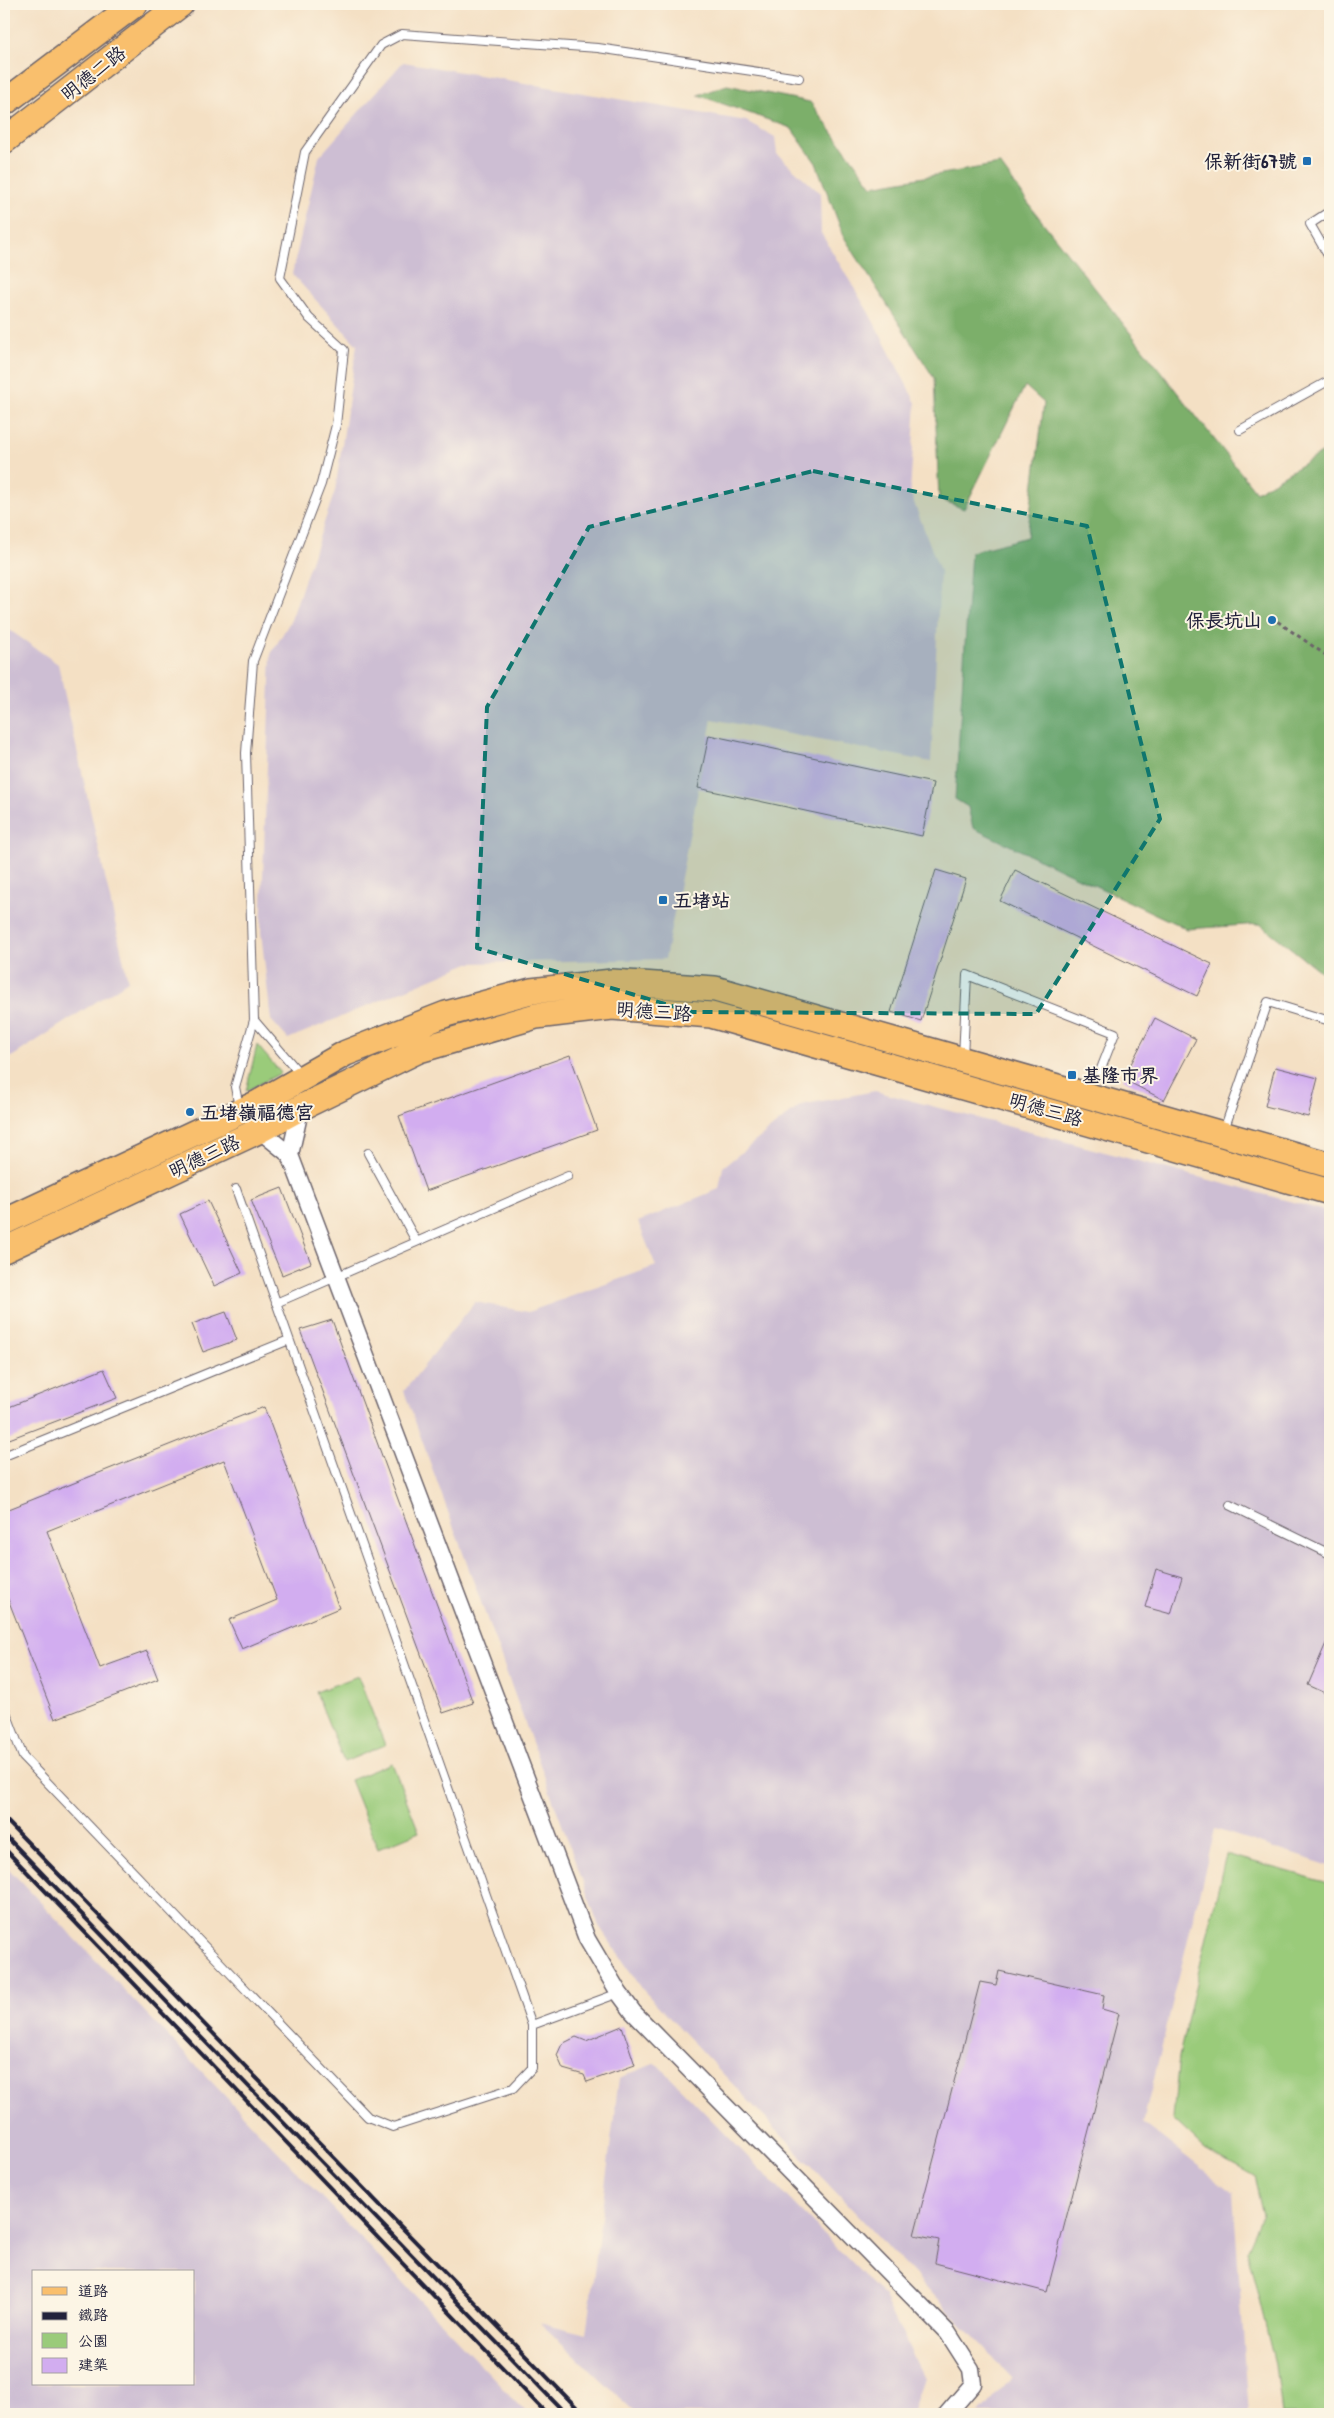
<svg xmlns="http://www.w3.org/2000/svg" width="1334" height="2418" font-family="'Patrick Hand','LXGW WenKai TC',sans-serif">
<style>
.industrial{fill:#cdbed3;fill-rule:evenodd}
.green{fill:#9acb7a;stroke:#5e765a}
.forest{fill:#7baf6a;stroke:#4e6852}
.building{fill:#d2adf0}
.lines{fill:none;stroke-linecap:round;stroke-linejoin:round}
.service-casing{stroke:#6c646b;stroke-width:10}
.minor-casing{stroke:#6c646b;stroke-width:19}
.primary-casing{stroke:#6c646b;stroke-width:28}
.path{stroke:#6c646b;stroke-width:3;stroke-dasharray:4 4;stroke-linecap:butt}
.service{stroke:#fff;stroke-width:8}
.minor{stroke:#fff;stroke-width:16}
.primary{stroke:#f9bf6d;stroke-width:25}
.rail{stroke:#22223b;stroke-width:4}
.marked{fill:#0f766e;fill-opacity:0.2;stroke:#0f766e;stroke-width:4;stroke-dasharray:10 6;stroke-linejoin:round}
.poi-dot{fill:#1f6fb2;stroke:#fcf5e5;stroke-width:2}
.labels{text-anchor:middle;stroke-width:4;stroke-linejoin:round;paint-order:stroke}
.street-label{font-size:19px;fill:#22223b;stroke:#fcf5e5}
.poi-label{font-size:19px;font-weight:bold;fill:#22223b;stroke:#fcf5e5;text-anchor:start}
</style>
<rect width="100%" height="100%" fill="#fcf5e5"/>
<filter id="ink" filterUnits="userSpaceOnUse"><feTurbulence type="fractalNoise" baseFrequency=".02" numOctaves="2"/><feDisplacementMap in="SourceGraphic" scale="10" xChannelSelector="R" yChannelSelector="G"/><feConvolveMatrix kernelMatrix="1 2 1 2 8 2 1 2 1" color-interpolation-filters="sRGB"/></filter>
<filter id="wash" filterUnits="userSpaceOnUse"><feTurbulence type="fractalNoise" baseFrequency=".0096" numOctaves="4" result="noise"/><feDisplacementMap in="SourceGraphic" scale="20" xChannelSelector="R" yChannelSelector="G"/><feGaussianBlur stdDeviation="1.12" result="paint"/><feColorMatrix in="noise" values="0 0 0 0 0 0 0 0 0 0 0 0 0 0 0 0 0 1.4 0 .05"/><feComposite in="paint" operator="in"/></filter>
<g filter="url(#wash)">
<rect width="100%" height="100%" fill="#f4e0c4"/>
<!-- industrial -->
<path class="industrial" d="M 403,62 L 746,121 L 775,137 L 777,154 L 820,193 L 821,233 L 869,313 L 916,403 L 910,492 L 940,571 L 931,762 L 712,719 L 665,959 L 469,963 L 288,1039 L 271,1020 L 261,932 L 271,654 L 291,620 L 335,491 L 357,345 L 292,274 L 319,157 Z
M 4,629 L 8,629 L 58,664 L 128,981 L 4,1062 Z
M 875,1091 L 1330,1212 L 1330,1866 L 1215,1829 L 1143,2123 L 1233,2193 L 1249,2414 L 979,2414 L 1012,2377 L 643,1990 L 599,1926 L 404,1391 L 475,1302 L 528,1312 L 656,1266 L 638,1222 L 719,1189 L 723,1167 L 801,1105 Z
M 4,1864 L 528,2414 L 4,2414 ZM 34,2272 L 194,2272 L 194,2384 L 34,2384 Z
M 656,2063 L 883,2295 L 924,2378 L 912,2414 L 637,2414 L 539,2322 L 586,2334 L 619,2078 Z"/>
<!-- green -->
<path class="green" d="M 257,1045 L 281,1073 L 246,1091 Z
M 358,1676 L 385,1745 L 344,1762 L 316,1692 Z
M 392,1763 L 419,1832 L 378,1849 L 350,1780 Z
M 1226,1854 L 1325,1882 L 1330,1887 L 1330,2414 L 1281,2414 L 1275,2365 L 1247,2251 L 1263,2214 L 1254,2176 L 1205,2149 L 1173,2119 L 1179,2056 Z"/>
<!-- forest -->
<path class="forest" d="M 727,85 L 810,102 L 872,186 L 1000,164 L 1034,211 L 1256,492 L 1330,448 L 1330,979 L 1260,924 L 1187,929 L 973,828 L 968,807 L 955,799 L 971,552 L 1027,537 L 1044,403 L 1025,386 L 964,509 L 939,499 L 934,378 L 844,237 L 816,163 L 791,128 L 698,95 Z"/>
<g id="blocks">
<!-- building -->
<path class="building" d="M 709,735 L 933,783 L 922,836 L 698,788 Z
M 936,870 L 966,879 L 921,1021 L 891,1012 Z
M 1015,870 L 1212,964 L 1197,996 L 1000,901 Z
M 1155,1018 L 1196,1039 L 1164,1100 L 1123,1079 Z
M 570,1055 L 597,1130 L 426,1191 L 399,1116 Z
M 1275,1067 L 1318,1078 L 1308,1117 L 1265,1106 Z
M 282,1188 L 311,1263 L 282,1275 L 251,1200 Z
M 208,1201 L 242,1273 L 214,1286 L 180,1214 Z
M 226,1312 L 237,1340 L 203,1352 L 192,1324 Z
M 332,1320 L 473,1703 L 443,1713 L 300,1330 Z
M 104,1369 L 117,1398 L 4,1441 L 4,1409 Z
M 264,1407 L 339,1608 L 242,1649 L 229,1620 L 277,1600 L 224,1460 L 47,1531 L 100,1668 L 147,1651 L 158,1679 L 55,1719 L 4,1589 L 4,1511 Z
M 1156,1569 L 1182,1577 L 1171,1614 L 1145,1607 Z
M 1330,1634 L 1330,1695 L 1308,1685 Z
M 999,1971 L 1104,1995 L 1102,2009 L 1119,2014 L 1047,2292 L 935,2263 L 939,2240 L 914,2235 L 980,1982 L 996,1985 Z
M 622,2026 L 635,2065 L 587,2082 L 584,2075 L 563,2069 L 557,2055 L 562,2044 L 576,2037 L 586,2041 Z"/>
</g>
</g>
<g filter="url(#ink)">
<use href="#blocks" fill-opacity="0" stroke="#6c646b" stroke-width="1"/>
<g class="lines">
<!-- service casing -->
<g class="service-casing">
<path id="service" d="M 1330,211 L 1310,224 L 1330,259
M 1240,430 L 1330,380
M 254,1020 L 301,1075
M 963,1057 L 967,975 L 1115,1033 L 1099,1074
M 239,1107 L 235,1087 L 254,1020 L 246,753 L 253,661 L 321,484 L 336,425 L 344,350 L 309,318 L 280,278 L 305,152 L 381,45 L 402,34 L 598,48 L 799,78
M 1224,1130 L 1268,1002 L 1330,1021
M 368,1153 L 416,1241
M 236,1189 L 532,2025 L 619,1993
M 276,1303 L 568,1176
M 4,1456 L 289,1340
M 1230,1505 L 1330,1554
M 4,1707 L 23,1757 L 368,2117 L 393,2127 L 513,2088 L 532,2068 L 532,2025"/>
</g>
<!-- minor casing -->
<g class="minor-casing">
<path id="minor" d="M 253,1125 L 290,1155 L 587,1939 L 619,1993 L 633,2012 L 948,2333 L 971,2369 L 973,2384 L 947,2414
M 290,1155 L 302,1102"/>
</g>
<!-- primary casing -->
<g class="primary-casing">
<path id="primary" d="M 4,103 L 135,4
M 4,141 L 181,4
M 4,1222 L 258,1103 L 346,1053 L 446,1014 L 531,991 L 612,982 L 715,989 L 1330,1165
M 4,1250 L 258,1131 L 302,1107 L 419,1050 L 536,1016 L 612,1007 L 711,1015 L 1330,1192"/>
</g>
<!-- path -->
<path class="path" d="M 1271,617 L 1330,658"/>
<!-- service -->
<use href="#service" class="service"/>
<!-- minor -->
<use href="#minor" class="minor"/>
<!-- primary -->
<use href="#primary" class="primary"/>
<!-- rail -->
<path class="rail" d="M 4,1818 L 583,2414
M 4,1834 L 566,2414
M 4,1848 L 547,2414"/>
</g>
</g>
<!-- marked area -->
<path class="marked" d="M 813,471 L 1087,526 L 1160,819 L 1036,1014 L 692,1012 L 477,948 L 487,707 L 589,527 Z"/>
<!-- markers -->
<g class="poi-dot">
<rect x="1302" y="156" width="10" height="10" rx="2.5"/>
<circle cx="1272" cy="620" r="5"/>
<rect x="658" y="895" width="10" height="10" rx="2.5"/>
<rect x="1067" y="1070" width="10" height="10" rx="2.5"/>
<circle cx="190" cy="1112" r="5"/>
</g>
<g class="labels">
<!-- street labels -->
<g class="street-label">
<text transform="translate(93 73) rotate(-38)" y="7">明德二路</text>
<text transform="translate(654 1011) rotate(4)" y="7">明德三路</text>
<text transform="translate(1046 1109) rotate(16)" y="7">明德三路</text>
<text transform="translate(204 1156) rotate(-25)" y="7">明德三路</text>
</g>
<!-- poi labels -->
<g class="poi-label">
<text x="1297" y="168" text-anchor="end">保新街67號</text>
<text x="1262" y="627" text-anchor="end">保長坑山</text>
<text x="673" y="907">五堵站</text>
<text x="1082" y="1082">基隆市界</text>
<text x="200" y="1119">五堵嶺福德宮</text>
</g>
</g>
<!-- margin -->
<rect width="1334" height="2418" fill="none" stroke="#fcf5e5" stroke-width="20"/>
<!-- legend -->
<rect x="32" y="2270" width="162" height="115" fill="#fcf5e5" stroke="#a5a1a1"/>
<rect x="42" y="2287" width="25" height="8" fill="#f9bf6d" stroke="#a5a1a1"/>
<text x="78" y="2296" font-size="15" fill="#22223b">道路</text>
<rect x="42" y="2312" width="25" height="8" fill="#22223b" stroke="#a5a1a1"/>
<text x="78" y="2320" font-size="15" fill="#22223b">鐵路</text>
<rect x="42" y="2333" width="25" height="15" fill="#9acb7a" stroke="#a5a1a1"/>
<text x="78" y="2346" font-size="15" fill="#22223b">公園</text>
<rect x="42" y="2358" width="25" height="15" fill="#d2adf0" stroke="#a5a1a1"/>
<text x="78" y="2370" font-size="15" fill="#22223b">建築</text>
</svg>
